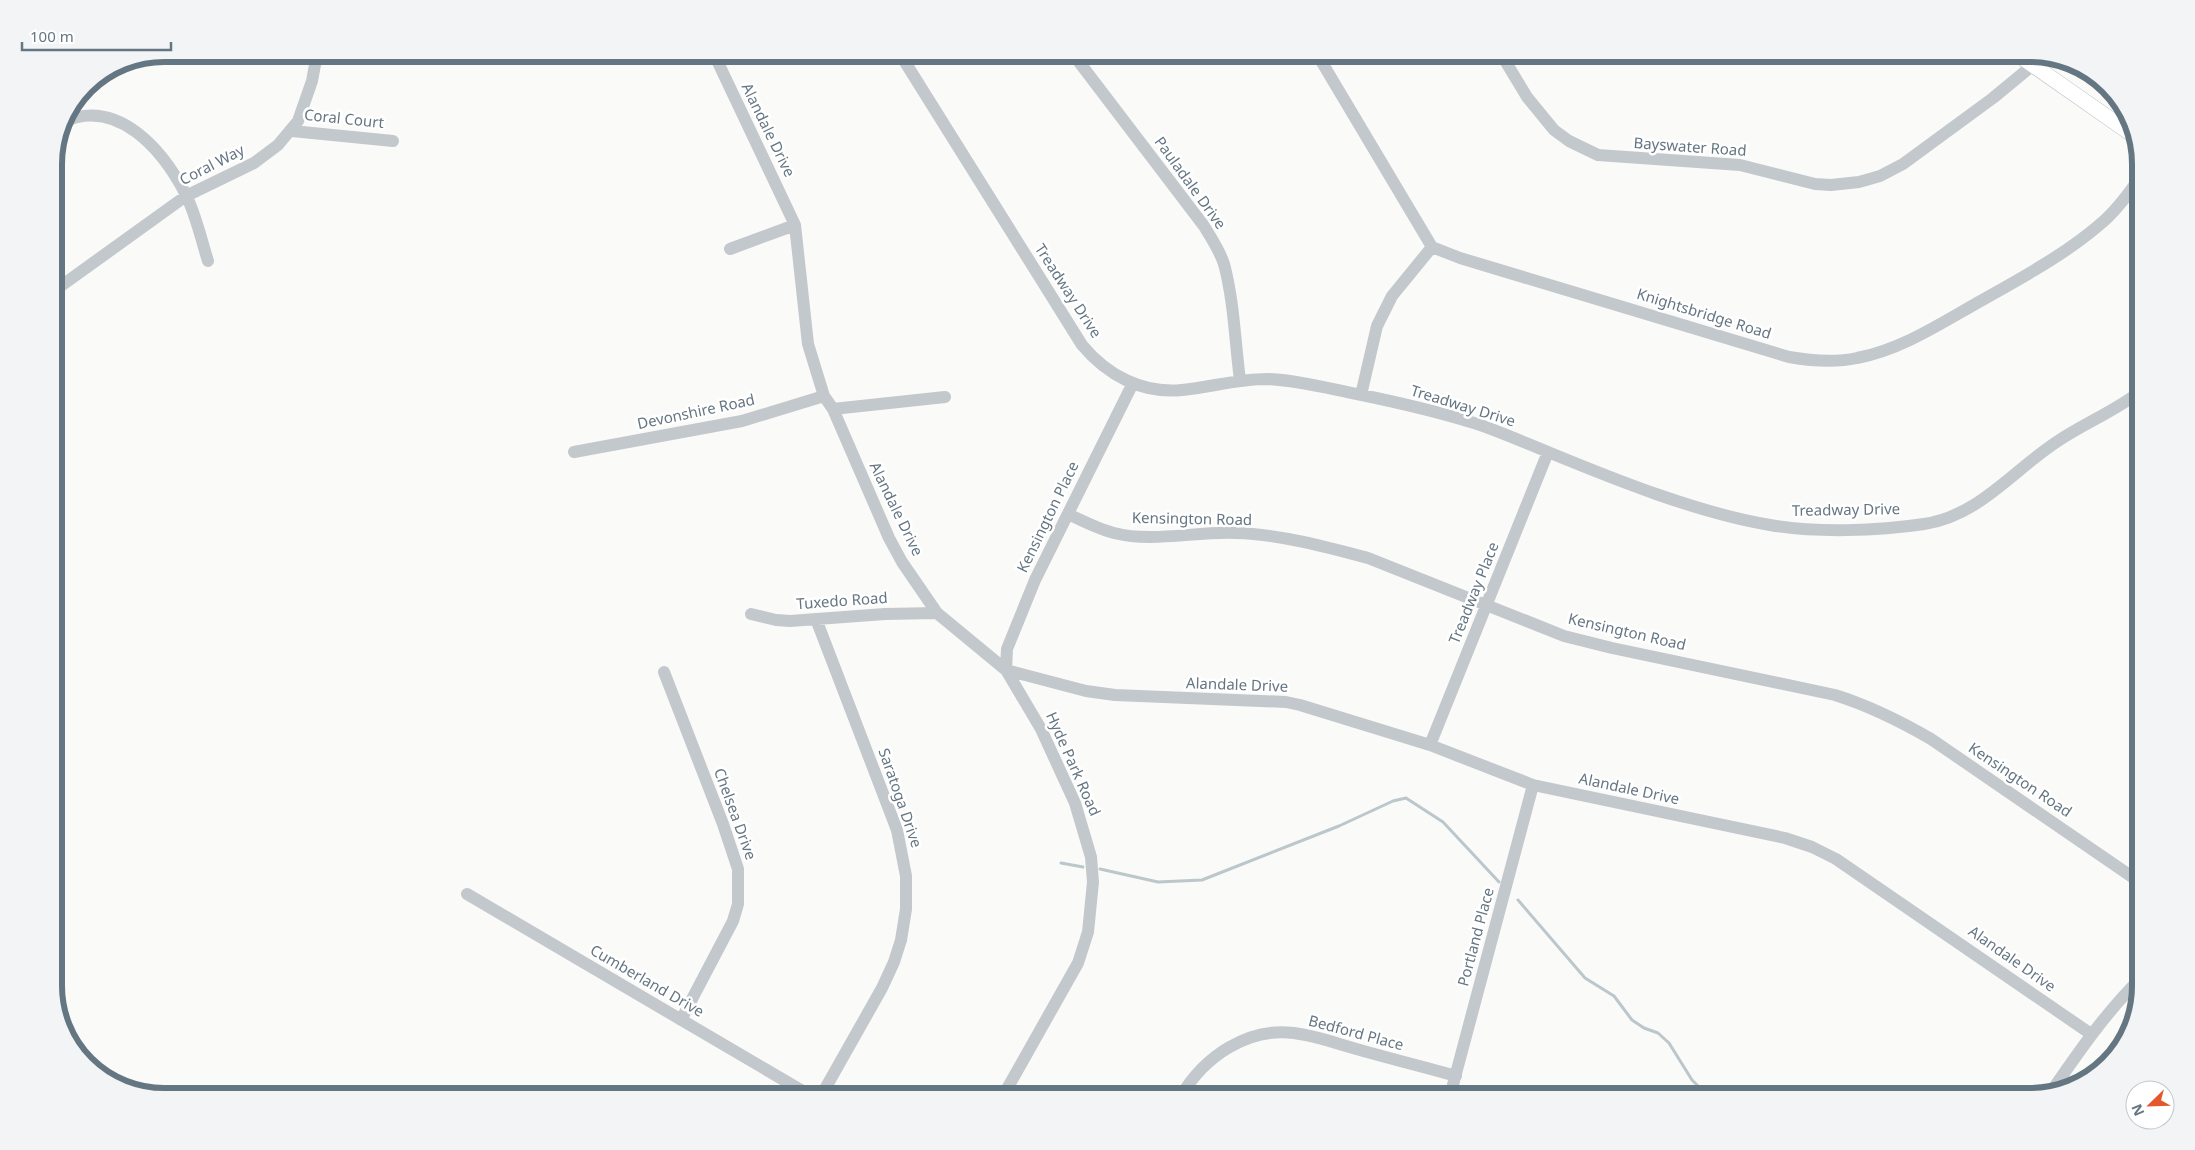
<svg xmlns="http://www.w3.org/2000/svg" width="2195" height="1150" font-family="'Noto Sans',sans-serif">
<style>
.lines{fill:none;stroke-linecap:round;stroke-linejoin:round}
.stream{stroke:#bbc7cb;stroke-width:3}
.major-casing{stroke:#b5babe;stroke-width:16}
.minor{stroke:#c3c8cc;stroke-width:12}
.major{stroke:#fff;stroke-width:15}
.labels{text-anchor:middle;stroke-width:5;stroke-linejoin:round;paint-order:stroke}
.street-label{font-size:15px;fill:#657683;stroke:#fff}
.rim{fill:none;stroke:#657683;stroke-width:6}
</style>
<rect width="100%" height="100%" fill="#fafaf8"/>
<g class="lines">
<!-- stream -->
<path class="stream" d="M 1061,863 L 1083,867
M 1100,869 L 1158,882 L 1202,880 L 1339,826 L 1393,801 L 1406,798 L 1443,822 L 1499,882
M 1518,900 L 1585,978 L 1614,996 L 1632,1020 L 1644,1028 L 1658,1033 L 1669,1043 L 1692,1080 L 1708,1096"/>
<!-- major casing -->
<g class="major-casing">
<path id="major" d="M 2017,54 L 2133,135"/>
</g>
<!-- minor -->
<path class="minor" d="M 714,54 L 795,225 L 808,344 L 824,396 L 833,409 L 889,538 L 902,562 L 937,613 L 1006,670 L 1086,691 L 1115,695 L 1286,702 L 1300,705 L 1430,745 L 1533,785 L 1785,838 L 1812,847 L 1836,859 L 2091,1034
M 900,54 L 1082,345 C 1107,375 1142,394 1182,390 C 1211,387 1238,379 1267,379 C 1297,380 1327,388 1357,394 C 1396,402 1436,411 1474,423 C 1499,431 1523,442 1548,452 C 1616,480 1698,513 1770,525 C 1816,533 1878,531 1924,524 C 1979,516 2013,470 2058,441 C 2085,423 2115,411 2141,391
M 1073,54 L 1204,226 C 1211,238 1220,251 1224,264 C 1234,301 1235,342 1240,380
M 1317,54 L 1432,247 L 1460,258 L 1789,357 C 1812,361 1834,363 1857,358 C 1900,350 1940,324 1977,303 C 2021,278 2067,254 2105,220 C 2119,207 2130,192 2141,176
M 1501,54 L 1527,97 L 1554,130 L 1569,141 L 1598,155 L 1740,165 L 1815,184 L 1831,185 L 1859,182 L 1880,176 L 1903,164 L 1993,98 L 2033,65
M 63,122 C 118,97 163,150 186,195 C 196,215 201,239 208,261
M 292,131 L 393,141
M 730,249 L 795,225
M 54,291 L 186,196 L 254,163 L 278,145 L 298,121 L 312,81 L 317,54
M 1361,395 L 1377,326 L 1392,296 L 1432,247
M 833,409 L 945,397
M 574,452 L 742,421 L 824,396
M 1068,514 C 1083,521 1098,529 1114,533 C 1153,543 1196,531 1236,533 C 1279,534 1327,547 1368,558 L 1564,636 L 1612,648 L 1835,695 C 1870,706 1900,721 1931,739 L 2141,883
M 751,614 L 776,620 L 790,621 L 885,614 L 937,613
M 816,619 L 897,830 L 906,876 L 906,909 L 901,940 L 894,962 L 882,988 L 821,1096
M 664,672 L 723,824 L 738,869 L 738,904 L 733,921 L 681,1020
M 1430,745 L 1548,452
M 467,894 L 811,1096
M 2053,1089 C 2080,1050 2107,1011 2141,978
M 1003,1096 L 1078,963 L 1088,932 L 1093,882 L 1091,857 L 1075,803 L 1041,729 L 1006,670 L 1007,649 L 1035,580 L 1133,383
M 1181,1096 C 1204,1057 1247,1027 1294,1033 C 1317,1036 1338,1044 1360,1050 C 1392,1059 1424,1067 1456,1076
M 1450,1096 L 1533,785"/>
<!-- major -->
<use href="#major" class="major"/>
</g>
<g class="labels">
<!-- street labels -->
<g class="street-label">
<text transform="translate(344 119) rotate(6)" y="5">Coral Court</text>
<text transform="translate(768 130) rotate(64)" y="5">Alandale Drive</text>
<text transform="translate(1690 147) rotate(4)" y="5">Bayswater Road</text>
<text transform="translate(212 165) rotate(-27)" y="5">Coral Way</text>
<text transform="translate(1190 183) rotate(54)" y="5">Pauladale Drive</text>
<text transform="translate(1068 291) rotate(57)" y="5">Treadway Drive</text>
<text transform="translate(1704 314) rotate(17)" y="5">Knightsbridge Road</text>
<text transform="translate(1463 406) rotate(17)" y="5">Treadway Drive</text>
<text transform="translate(696 412) rotate(-12)" y="5">Devonshire Road</text>
<text transform="translate(896 509) rotate(64)" y="5">Alandale Drive</text>
<text transform="translate(1846 510) rotate(-1)" y="5">Treadway Drive</text>
<text transform="translate(1048 517) rotate(-64)" y="5">Kensington Place</text>
<text transform="translate(1192 519) rotate(1)" y="5">Kensington Road</text>
<text transform="translate(1474 593) rotate(-68)" y="5">Treadway Place</text>
<text transform="translate(842 601) rotate(-4)" y="5">Tuxedo Road</text>
<text transform="translate(1627 632) rotate(13)" y="5">Kensington Road</text>
<text transform="translate(1237 685) rotate(2)" y="5">Alandale Drive</text>
<text transform="translate(1073 764) rotate(66)" y="5">Hyde Park Road</text>
<text transform="translate(2020 780) rotate(34)" y="5">Kensington Road</text>
<text transform="translate(1629 789) rotate(12)" y="5">Alandale Drive</text>
<text transform="translate(900 798) rotate(71)" y="5">Saratoga Drive</text>
<text transform="translate(735 814) rotate(70)" y="5">Chelsea Drive</text>
<text transform="translate(1476 937) rotate(-75)" y="5">Portland Place</text>
<text transform="translate(2012 959) rotate(35)" y="5">Alandale Drive</text>
<text transform="translate(647 981) rotate(30)" y="5">Cumberland Drive</text>
<text transform="translate(1356 1033) rotate(15)" y="5">Bedford Place</text>
</g>
</g>
<!-- crop -->
<path d="M0 0H2195V1150H0ZM164 62H2030A102 102 0 0 1 2132 164V986A102 102 0 0 1 2030 1088H164A102 102 0 0 1 62 986V164A102 102 0 0 1 164 62Z" fill="#f3f4f5" fill-rule="evenodd"/>
<path class="rim" d="M164 62H2030A102 102 0 0 1 2132 164V986A102 102 0 0 1 2030 1088H164A102 102 0 0 1 62 986V164A102 102 0 0 1 164 62Z"/>
<!-- north arrow -->
<g transform="translate(2150 1105) rotate(247)"><circle r="24" fill="#ffffff" stroke="#c1c8cd"/>
<path d="M0-4L9 19L0 12L-9 19Z" fill="#e4572e"/>
<text y="-8" font-size="14" font-weight="bold" text-anchor="middle" fill="#657683">N</text>
</g>
<!-- scale -->
<path d="M22 42v8h149v-8" fill="none" stroke="#657683" stroke-width="2.5"/>
<text x="30" y="42" font-size="15" fill="#657683" stroke="#ffffff" stroke-width="4" paint-order="stroke">100 m</text>
</svg>
